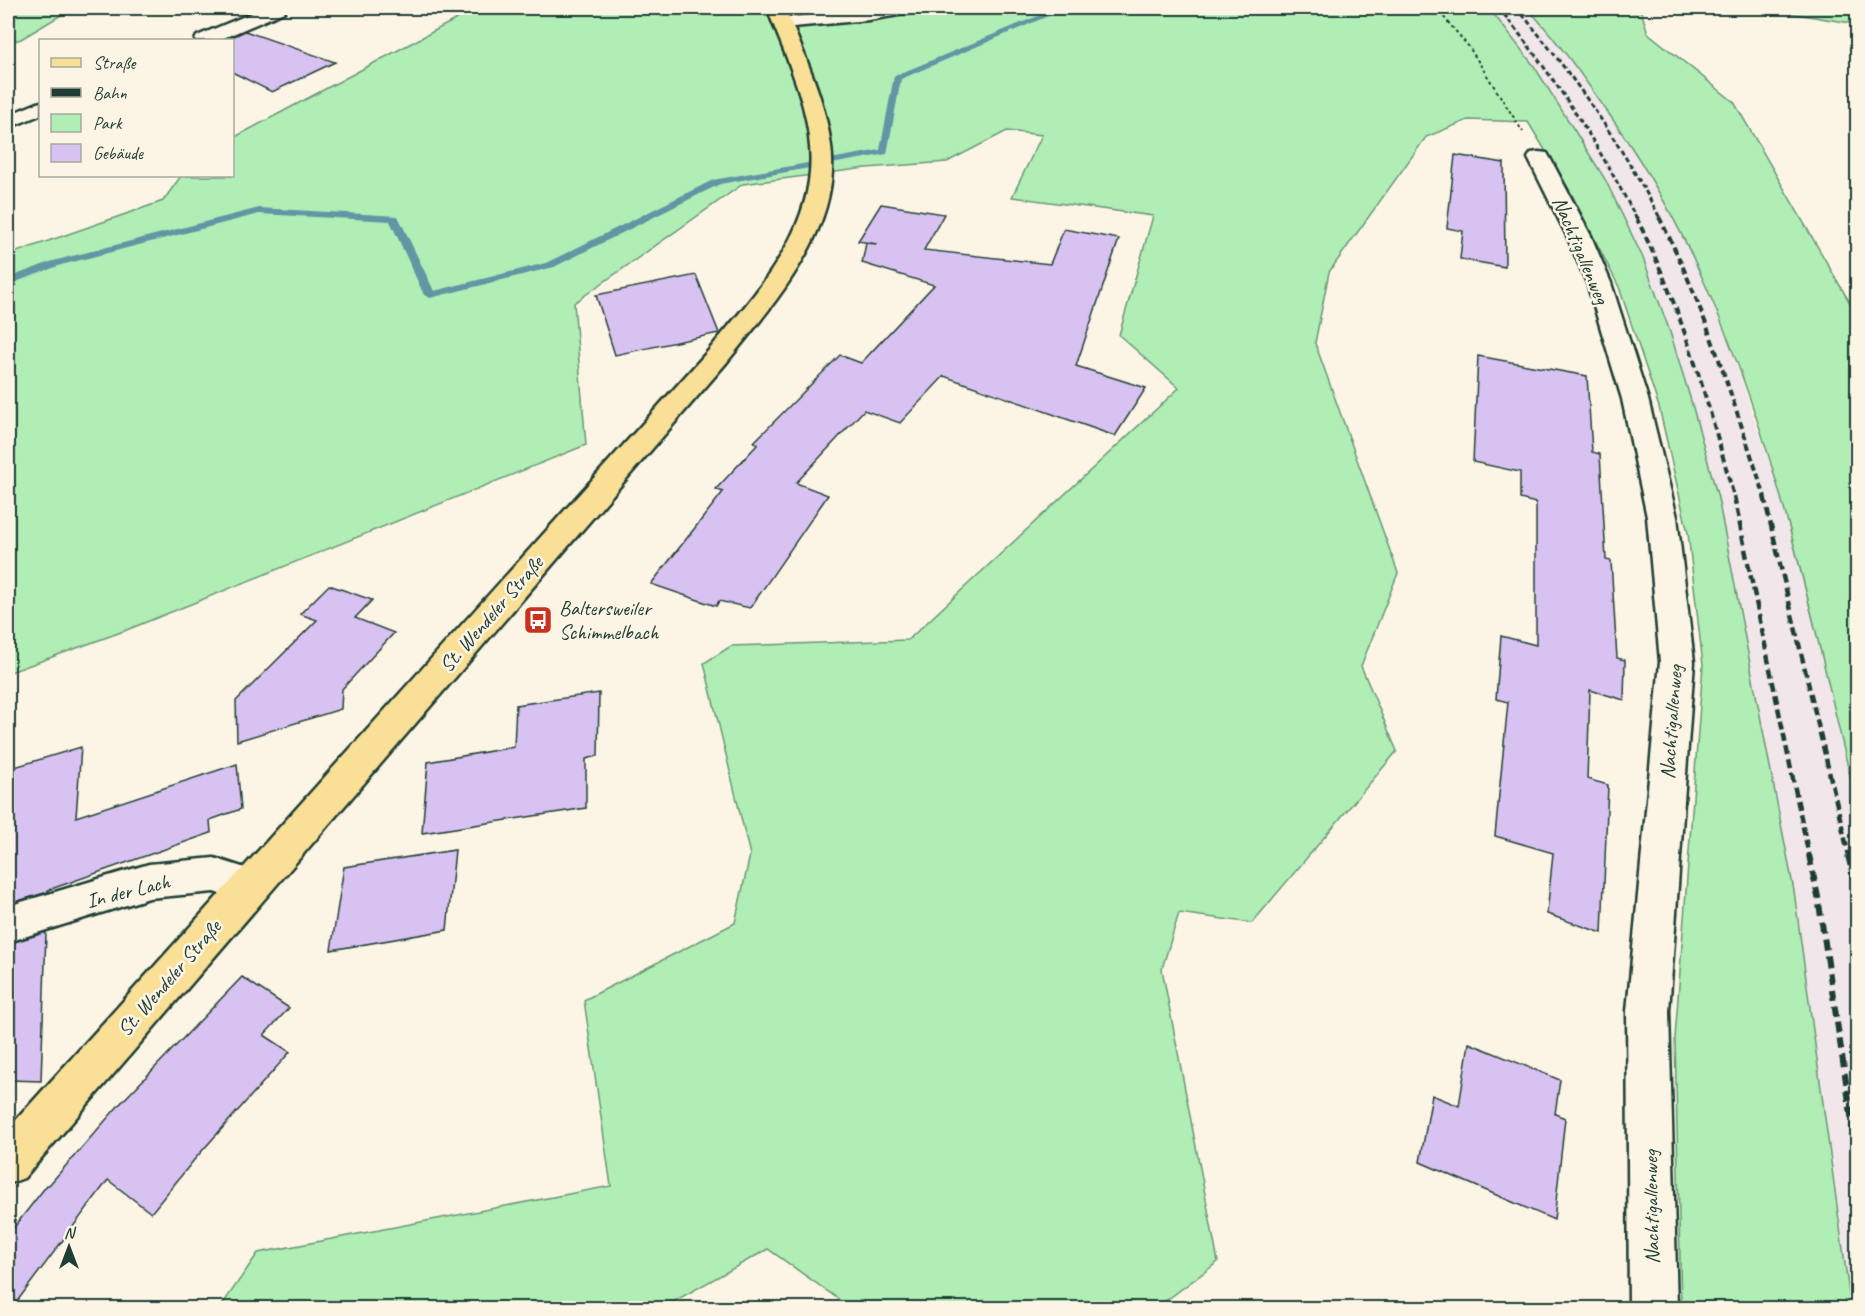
<svg xmlns="http://www.w3.org/2000/svg" width="1865" height="1316" font-family="Caveat,sans-serif">
<style>
.built{fill:#f1e6e9}
.green{fill:#b0eeb5;stroke:#689674;stroke-width:1.5}
.lines{fill:none;stroke-linecap:round;stroke-linejoin:round}
.stream{fill:#6296a4;fill-rule:evenodd}
.building{fill:#d8c2f1;stroke:#1f3d34;stroke-width:1.5}
.minor-casing{stroke:#1f3d34;stroke-width:5}
.major-casing{stroke:#1f3d34;stroke-width:5}
.path{stroke:#1f3d34;stroke-width:2;stroke-dasharray:3 3;stroke-linecap:butt}
.minor{fill:#fcf5e5;fill-rule:evenodd}
.major{fill:#fadf96;fill-rule:evenodd}
.rail-far3{stroke:#1f3d34;stroke-width:3;stroke-dasharray:5 3;stroke-linecap:butt}
.rail-far2{stroke:#1f3d34;stroke-width:4;stroke-dasharray:7 4;stroke-linecap:butt}
.rail-far1{stroke:#1f3d34;stroke-width:4.5;stroke-dasharray:9 4.5;stroke-linecap:butt}
.rail{stroke:#1f3d34;stroke-width:6;stroke-dasharray:11 6;stroke-linecap:butt}
.labels{text-anchor:middle;stroke-width:5;stroke-linejoin:round;paint-order:stroke}
.street-label{font-size:21px;fill:#1f3d34;stroke:#fcf5e5}
.poi-label{font-size:21px;fill:#1f3d34;stroke:#fcf5e5;text-anchor:start}
</style>
<rect width="100%" height="100%" fill="#fcf5e5"/>
<filter id="ink" filterUnits="userSpaceOnUse"><feTurbulence type="fractalNoise" baseFrequency=".0167" numOctaves="2"/><feDisplacementMap in="SourceGraphic" scale="12" xChannelSelector="R" yChannelSelector="G"/><feConvolveMatrix kernelMatrix="1 2 1 2 8 2 1 2 1" color-interpolation-filters="sRGB"/></filter>
<g filter="url(#ink)">
<!-- built -->
<path class="built" d="M 1489,8 L 1527,8 L 1535,16 L 1575,66 L 1616,123 L 1653,181 L 1696,263 L 1727,338 L 1785,510 L 1857,805 L 1857,1308 L 1851,1308 L 1794,891 L 1718,498 L 1692,404 L 1670,332 L 1643,258 L 1605,179 L 1535,66 Z"/>
<!-- green -->
<path class="green" d="M 8,8 L 73,8 L 21,39 L 8,43 Z
M 466,8 L 1489,8 L 1534,66 L 1605,179 L 1643,258 L 1670,332 L 1692,404 L 1718,498 L 1794,891 L 1851,1308 L 1681,1308 L 1675,1038 L 1703,665 L 1688,533 L 1659,407 L 1619,287 L 1570,191 L 1528,122 L 1468,120 L 1426,137 L 1329,272 L 1315,343 L 1398,573 L 1361,666 L 1397,751 L 1252,923 L 1179,913 L 1162,969 L 1218,1262 L 1156,1308 L 851,1308 L 768,1249 L 662,1308 L 220,1308 L 258,1253 L 611,1186 L 584,1000 L 735,923 L 750,855 L 704,663 L 731,646 L 908,640 L 1179,388 L 1119,335 L 1153,216 L 1012,197 L 1042,135 L 1007,131 L 947,162 L 866,168 L 743,184 L 574,303 L 586,445 L 124,631 L 8,673 L 8,255 L 163,201 L 181,176 L 232,176 L 233,138 L 466,14 Z
M 1527,8 L 1640,8 L 1648,33 L 1734,102 L 1857,315 L 1857,805 C 1813,622 1776,435 1696,264 C 1669,206 1636,151 1599,100 C 1577,68 1554,36 1527,8 Z
M 1759,8 L 1857,8 L 1857,24 Z"/>
<g class="lines">
<!-- stream -->
<path class="stream" d="M 1057,8 L 1067,8 L 901,79 L 887,154 L 720,184 L 554,267 L 430,298 L 424,295 L 390,221 L 259,214 L 61,265 L 8,285 L 8,278 L 53,261 L 259,208 L 398,216 L 434,291 L 546,263 L 713,180 L 880,150 L 894,76 Z"/>
</g>
<!-- building -->
<path class="building" d="M 245,31 L 335,62 L 272,92 L 232,72 L 232,37 Z
M 1455,155 L 1504,163 L 1505,267 L 1460,259 L 1463,231 L 1447,228 Z
M 881,204 L 944,214 L 924,250 L 1050,264 L 1064,229 L 1119,239 L 1076,366 L 1146,388 L 1115,436 L 944,376 L 900,423 L 864,410 L 796,483 L 828,495 L 750,608 L 719,601 L 716,606 L 651,584 L 723,492 L 716,489 L 758,444 L 754,442 L 840,355 L 861,363 L 934,285 L 862,263 L 866,243 L 877,244 L 858,241 Z
M 696,275 L 719,333 L 615,355 L 596,295 Z
M 1478,356 L 1587,376 L 1592,452 L 1600,454 L 1606,560 L 1611,561 L 1617,658 L 1625,660 L 1624,700 L 1590,690 L 1587,779 L 1608,785 L 1602,933 L 1547,914 L 1553,853 L 1495,836 L 1508,702 L 1496,699 L 1501,636 L 1536,645 L 1536,503 L 1520,499 L 1520,472 L 1473,462 Z
M 329,585 L 372,600 L 355,618 L 394,633 L 342,689 L 341,709 L 237,741 L 236,701 L 317,620 L 300,614 Z
M 599,693 L 598,756 L 586,759 L 586,808 L 422,833 L 428,762 L 514,747 L 516,705 Z
M 81,747 L 76,817 L 237,764 L 241,809 L 210,820 L 211,833 L 48,890 L 48,892 L 8,904 L 8,769 Z
M 455,850 L 447,930 L 331,950 L 344,867 Z
M 46,932 L 41,1081 L 8,1080 L 8,944 Z
M 242,977 L 289,1008 L 264,1035 L 290,1052 L 194,1160 L 151,1213 L 108,1180 L 12,1308 L 8,1308 L 8,1235 L 47,1185 L 49,1185 L 119,1105 Z
M 1469,1043 L 1560,1080 L 1555,1114 L 1565,1118 L 1554,1220 L 1420,1162 L 1432,1095 L 1459,1106 Z"/>
<g class="lines">
<!-- minor casing -->
<g class="minor-casing">
<path id="minor" d="M 264,8 L 287,8 L 284,12 L 219,40 L 195,40 L 197,36 Z
M 881,8 L 919,8 L 916,12 L 869,20 L 782,28 L 776,27 L 773,23 L 776,19 L 782,18 Z
M 40,102 L 40,115 L 8,128 L 8,115 Z
M 1539,152 L 1547,153 L 1550,158 L 1591,236 L 1611,283 L 1648,399 L 1677,517 L 1694,662 L 1669,1011 L 1677,1308 L 1629,1308 L 1627,1011 L 1660,662 L 1647,517 L 1622,399 L 1587,283 L 1567,236 L 1528,158 L 1531,153 Z
M 214,858 L 264,874 L 269,886 L 264,898 L 250,904 L 214,892 L 149,898 L 8,942 L 8,906 L 149,864 Z"/>
</g>
<!-- major casing -->
<g class="major-casing">
<path id="major" d="M 767,8 L 785,8 C 803,52 825,98 831,146 C 842,229 775,302 727,362 L 24,1178 L 8,1184 L 8,1129 L 709,350 C 756,293 817,228 810,147 C 807,100 784,52 767,8 Z"/>
</g>
<!-- path -->
<path class="path" d="M 1436,8 L 1469,47 L 1523,132"/>
<!-- minor -->
<use href="#minor" class="minor"/>
<!-- major -->
<use href="#major" class="major"/>
<!-- rail-far3 -->
<path class="rail-far3" d="M 1499,8 C 1552,74 1598,143 1636,218
M 1517,8 C 1572,74 1620,142 1660,218"/>
<!-- rail-far2 -->
<path class="rail-far2" d="M 1636,217 C 1681,306 1708,402 1734,497
M 1659,217 C 1705,306 1733,402 1765,497"/>
<!-- rail-far1 -->
<path class="rail-far1" d="M 1734,496 L 1809,856
M 1764,496 L 1849,856"/>
<!-- rail -->
<path class="rail" d="M 1809,855 L 1818,897 L 1858,1161
M 1848,855 L 1858,896"/>
</g>
</g>
<!-- icons -->
<defs>
<g id="bus-square" transform="scale(1.5)"><rect x="-9" y="-9" width="18" height="18" rx="4" fill="#c8321e" stroke="#fcf5e5"/><path d="M-5-6H5V4H4V6H2V4H-2V6H-4V4H-5ZM-3.5-4V0h7V-4ZM-3.5 1.2v1.5H-2V1.2ZM2 1.2v1.5H3.5V1.2Z" fill="#fff"/></g>
</defs>
<g fill-rule="evenodd">
<use href="#bus-square" x="538" y="620"/>
</g>
<g class="labels">
<!-- street labels -->
<g class="street-label">
<text transform="translate(1581 250) rotate(67)" y="7">Nachtigallenweg</text>
<text transform="translate(491 614) rotate(-49)" y="7">St. Wendeler Straße</text>
<text transform="translate(1671 722) rotate(-86)" y="7">Nachtigallenweg</text>
<text transform="translate(128 891) rotate(-14)" y="7">In der Lach</text>
<text transform="translate(169 978) rotate(-49)" y="7">St. Wendeler Straße</text>
<text transform="translate(1651 1207) rotate(-91)" y="7">Nachtigallenweg</text>
</g>
<!-- poi labels -->
<g class="poi-label">
<text x="559" y="615">Baltersweiler<tspan x="559" dy="24">Schimmelbach</tspan></text>
</g>
</g>
<!-- margin -->
<rect width="1865" height="1316" fill="none" stroke="#fcf5e5" stroke-width="30"/>
<rect x="15" y="15" width="1835" height="1286" fill="none" stroke="#1f3d34" stroke-width="2" filter="url(#ink)"/>
<!-- legend -->
<rect x="39" y="39" width="195" height="138" fill="#fcf5e5" stroke="#a4ab9e" stroke-width="1.5"/>
<rect x="51" y="58" width="30" height="9" fill="#fadf96" stroke="#a4ab9e" stroke-width="1.5"/>
<text x="93" y="69" font-size="18" fill="#1f3d34">Straße</text>
<rect x="51" y="88" width="30" height="9" fill="#1f3d34" stroke="#a4ab9e" stroke-width="1.5"/>
<text x="93" y="99" font-size="18" fill="#1f3d34">Bahn</text>
<rect x="51" y="114" width="30" height="18" fill="#b0eeb5" stroke="#a4ab9e" stroke-width="1.5"/>
<text x="93" y="129" font-size="18" fill="#1f3d34">Park</text>
<rect x="51" y="144" width="30" height="18" fill="#d8c2f1" stroke="#a4ab9e" stroke-width="1.5"/>
<text x="93" y="159" font-size="18" fill="#1f3d34">Gebäude</text>
<!-- north arrow -->
<g transform="translate(69 1247)" stroke="#fcf5e5" stroke-width="4.5" paint-order="stroke">
<path d="M0-4.5L10 22L0 15L-10 22Z" fill="#1f3d34"/>
<text y="-9" font-size="16" font-weight="bold" text-anchor="middle" fill="#1f3d34">N</text>
</g>
</svg>
